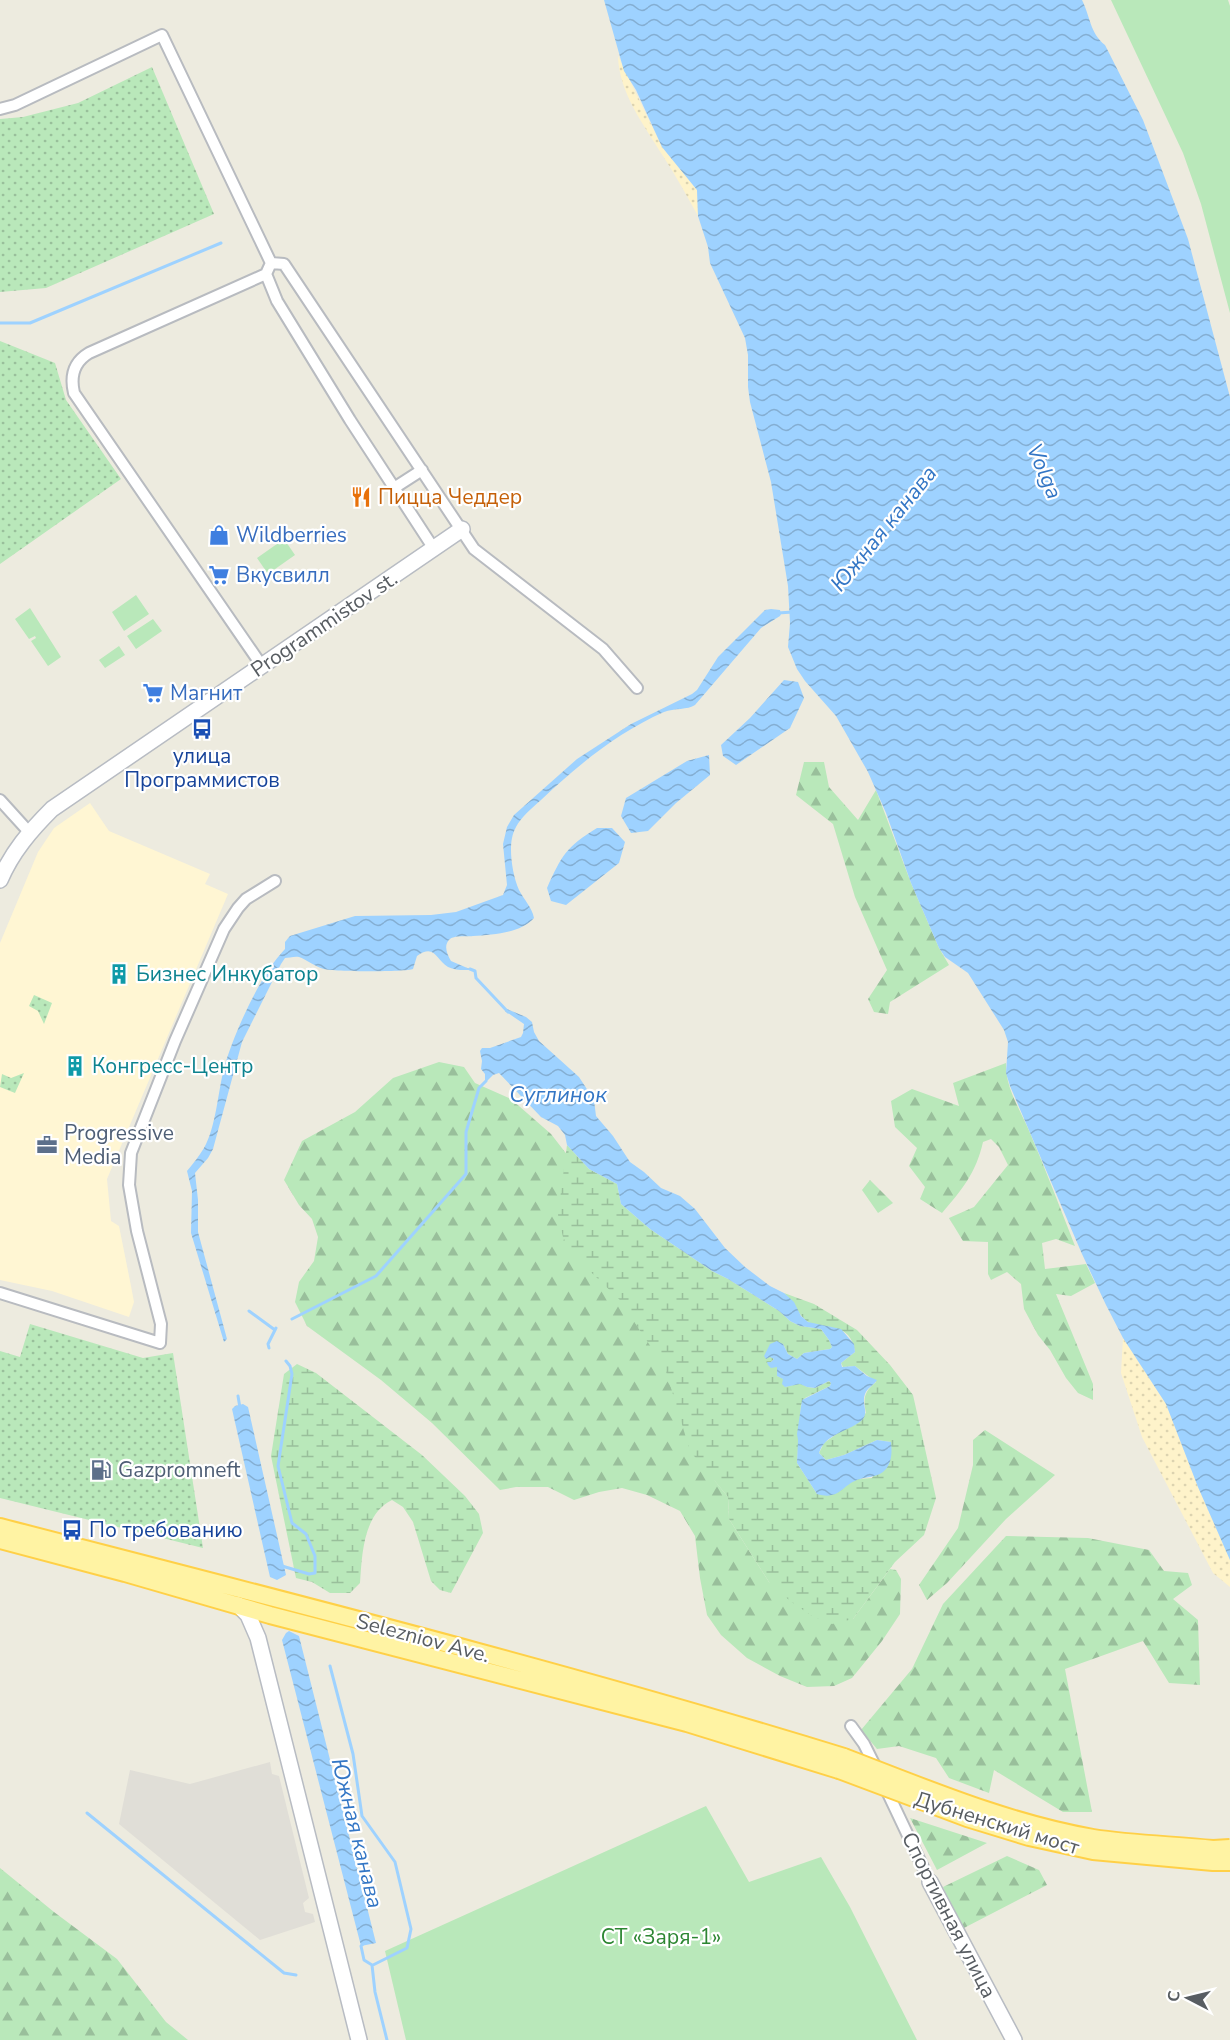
<svg xmlns="http://www.w3.org/2000/svg" width="1230" height="2040" font-family="'Nunito Sans',sans-serif">
<style>
.commercial{fill:#fff6d3}
.industrial{fill:#e0ded7}
.grass{fill:url(#grass-dots)}
.forest{fill:url(#forest-firs)}
.wetland{fill:url(#wetland-marsh)}
.sand{fill:url(#sand-dots)}
.green{fill:#b9e8ba}
.water{fill:url(#water-waves)}
.lines{fill:none;stroke-linecap:round;stroke-linejoin:round}
.stream{stroke:#9ed2ff;stroke-width:3}
.street-casing{stroke:#b8bbc0;stroke-width:14}
.secondary-casing{stroke:#b8bcc3;stroke-width:18}
.primary-casing{stroke:#ffd047;stroke-width:20}
.street{stroke:#fff;stroke-width:10}
.secondary{stroke:#fff;stroke-width:15}
.primary{stroke:#fff3a3;stroke-width:16}
.primary-bridge-casing{stroke:#ffd047;stroke-width:20;stroke-linecap:butt}
.primary-bridge{stroke:#fff3a3;stroke-width:16}
.labels{text-anchor:middle;stroke-width:4.5;stroke-linejoin:round;paint-order:stroke}
.food-label{font-size:21px;fill:#c56008;stroke:#fff;text-anchor:start}
.shop-label{font-size:21px;fill:#366cbe;stroke:#fff;text-anchor:start}
.street-label{font-size:21px;fill:#585d62;stroke:#fff}
.transit-label{font-size:21px;fill:#164399;stroke:#fff}
.culture-label{font-size:21px;fill:#0d838f;stroke:#fff;text-anchor:start}
.service-label{font-size:21px;fill:#4e5e75;stroke:#fff;text-anchor:start}
.park-label{font-size:21px;fill:#2c8632;stroke:#fff}
.water-label{font-size:22px;font-style:italic;fill:#3376c5;stroke:#fff}
</style>
<defs>
<pattern id="grass-dots" width="8" height="8" patternUnits="userSpaceOnUse" patternTransform="scale(1.5)"><rect width="8" height="8" fill="#b9e8ba"/><path d="M2 2h.1M6 6h.1" fill="none" stroke="#99bf9b" stroke-width="1.8" stroke-linecap="round"/></pattern>
<pattern id="forest-firs" width="22" height="20" patternUnits="userSpaceOnUse" patternTransform="scale(1.5)"><rect width="22" height="20" fill="#b9e8ba"/><path d="M5 1l3.5 6h-7zM16 11l3.5 6h-7z" fill="#99bf9b"/></pattern>
<pattern id="wetland-marsh" width="20" height="14" patternUnits="userSpaceOnUse" patternTransform="scale(1.5)"><rect width="20" height="14" fill="#b9e8ba"/><path d="M1 5h8M5 5V1M11 12h8M15 12V8" fill="none" stroke="#99bf9b"/></pattern>
<pattern id="sand-dots" width="8" height="8" patternUnits="userSpaceOnUse" patternTransform="scale(1.5)"><rect width="8" height="8" fill="#fef3ca"/><path d="M2 2h.1M6 6h.1" fill="none" stroke="#dcd3b0" stroke-width="1.8" stroke-linecap="round"/></pattern>
<pattern id="water-waves" width="16" height="10" patternUnits="userSpaceOnUse" patternTransform="scale(1.5)"><rect width="16" height="10" fill="#9ed2ff"/><path d="M0 5q4-4 8 0t8 0" fill="none" stroke="#84aed2"/></pattern>
</defs>
<rect width="100%" height="100%" fill="#edebdf"/>
<!-- commercial -->
<path class="commercial" d="M 90,803 L 109,831 L 210,874 L 205,884 L 228,894 L 107,1179 L 111,1221 L 119,1226 L 131,1286 L 134,1302 L 129,1317 L 52,1291 L 0,1280 L 0,943 L 38,852 L 54,828 Z"/>
<!-- industrial -->
<path class="industrial" d="M 270,1762 L 272,1774 L 279,1776 L 309,1898 L 303,1903 L 305,1912 L 313,1914 L 315,1922 L 260,1940 L 119,1824 L 130,1770 L 190,1784 Z"/>
<!-- grass -->
<path class="grass" d="M 152,67 L 214,214 L 46,288 L 0,292 L 0,119 L 23,117 L 78,103 Z
M 0,341 L 55,363 L 66,400 L 121,479 L 0,564 Z
M 34,995 L 52,1003 L 44,1024 L 38,1011 L 29,1006 Z
M 24,1073 L 15,1093 L 0,1087 L 2,1074 L 11,1078 Z
M 30,1324 L 143,1358 L 173,1353 L 203,1548 L 0,1498 L 0,1351 L 20,1357 Z"/>
<!-- forest -->
<path class="forest" d="M 804,762 L 824,762 L 829,787 L 858,820 L 876,790 L 911,883 L 939,948 L 949,965 L 890,1002 L 888,1014 L 874,1012 L 868,999 L 887,970 L 855,897 L 833,824 L 796,795 Z
M 439,1062 L 464,1067 L 475,1083 L 511,1099 L 551,1134 L 579,1170 L 715,1481 L 728,1497 L 729,1519 L 769,1582 L 853,1619 L 890,1569 L 896,1570 L 901,1579 L 900,1614 L 882,1641 L 852,1678 L 834,1686 L 807,1687 L 780,1676 L 747,1658 L 721,1635 L 707,1615 L 700,1578 L 695,1536 L 680,1511 L 647,1495 L 622,1488 L 599,1492 L 574,1500 L 548,1487 L 516,1487 L 500,1490 L 432,1423 L 381,1380 L 307,1326 L 295,1302 L 299,1282 L 314,1261 L 318,1237 L 312,1219 L 299,1205 L 284,1180 L 302,1141 L 355,1112 L 393,1078 Z
M 1006,1063 C 1005,1088 1021,1111 1030,1133 C 1046,1170 1060,1208 1075,1246 L 1056,1239 L 1042,1243 L 1045,1269 L 1086,1264 L 1095,1283 L 1071,1296 L 1056,1294 L 1093,1384 L 1093,1400 L 1078,1393 L 1066,1378 L 1050,1350 L 1038,1335 L 1024,1309 L 1021,1284 L 1007,1272 L 991,1280 L 988,1274 L 988,1242 L 963,1241 L 949,1218 L 974,1207 L 1008,1165 L 999,1147 L 991,1139 L 983,1142 C 976,1173 962,1190 942,1213 L 920,1199 L 925,1187 L 909,1166 L 917,1148 L 895,1127 L 891,1101 L 912,1089 L 959,1106 L 953,1083 Z
M 870,1180 L 893,1203 L 878,1213 L 862,1190 Z
M 985,1430 L 1055,1475 L 1006,1519 L 947,1583 L 927,1600 L 919,1585 L 958,1528 L 973,1465 L 973,1440 Z
M 1006,1536 L 1088,1538 L 1149,1550 L 1164,1571 L 1188,1573 L 1192,1585 L 1173,1599 L 1198,1620 L 1200,1685 L 1169,1683 L 1143,1641 L 1065,1669 L 1092,1812 L 1063,1812 L 994,1770 L 989,1793 L 949,1778 L 936,1758 L 899,1746 L 877,1749 L 861,1730 L 912,1669 L 943,1604 Z
M 910,1818 L 987,1843 L 937,1870 Z
M 1007,1856 L 1039,1870 L 1047,1885 L 962,1929 L 943,1887 Z
M 0,1868 L 54,1912 L 117,1959 L 166,2022 L 188,2040 L 0,2040 Z"/>
<!-- wetland -->
<path class="wetland" d="M 567,1145 L 589,1169 L 617,1184 L 621,1204 L 650,1229 L 712,1271 L 728,1279 L 779,1311 L 790,1321 L 800,1326 L 821,1329 L 829,1340 L 832,1347 L 830,1349 L 804,1353 L 797,1359 L 788,1354 L 783,1344 L 767,1351 L 767,1354 L 774,1359 L 771,1362 L 777,1367 L 777,1376 L 784,1379 L 785,1387 L 800,1383 L 807,1387 L 815,1388 L 829,1381 L 831,1383 L 830,1386 L 805,1398 L 801,1405 L 797,1463 L 817,1494 L 858,1479 L 872,1478 L 891,1442 L 877,1440 L 844,1455 L 826,1460 L 819,1453 L 824,1443 L 866,1413 C 863,1398 864,1392 876,1382 L 855,1366 L 843,1367 L 841,1363 L 855,1352 C 850,1320 827,1332 808,1322 C 801,1318 791,1300 784,1293 L 814,1304 L 857,1330 L 890,1365 L 913,1395 L 936,1498 L 924,1535 L 895,1562 L 853,1619 L 832,1624 L 812,1616 L 790,1601 L 769,1582 L 729,1519 L 728,1497 L 690,1451 L 665,1368 L 619,1299 L 572,1254 L 563,1237 L 558,1215 Z
M 297,1364 L 316,1373 L 422,1455 L 465,1496 L 479,1514 L 483,1533 L 451,1593 L 440,1590 L 431,1581 L 413,1522 L 403,1507 L 392,1500 C 363,1514 362,1555 360,1583 L 350,1593 L 330,1593 L 312,1582 L 296,1578 L 271,1456 L 284,1374 Z"/>
<!-- sand -->
<path class="sand" d="M 618,56 L 662,147 L 697,190 L 698,216 C 687,196 676,176 663,156 C 644,125 619,93 618,56 Z
M 1123,1338 L 1166,1404 L 1198,1487 L 1230,1560 L 1230,1587 L 1213,1573 L 1142,1437 L 1121,1373 Z"/>
<!-- green -->
<path class="green" d="M 1111,0 L 1228,0 L 1230,6 L 1230,313 L 1201,204 L 1183,153 Z
M 284,539 L 295,555 L 268,574 L 257,558 Z
M 136,595 L 149,614 L 124,631 L 112,612 Z
M 30,608 L 61,657 L 48,666 L 31,641 L 36,638 L 35,636 L 29,639 L 15,619 Z
M 153,619 L 162,631 L 136,649 L 127,636 Z
M 119,646 L 125,655 L 105,668 L 99,660 Z
M 706,1806 L 749,1882 L 821,1857 L 850,1907 L 917,2040 L 406,2040 L 385,1951 Z"/>
<!-- water -->
<path class="water" d="M 604,0 L 1082,0 C 1090,16 1090,33 1105,45 L 1143,120 L 1188,239 L 1230,397 L 1230,1560 L 1198,1487 L 1166,1404 L 1123,1338 L 1106,1305 L 1082,1254 L 1010,1086 L 1006,1073 L 1008,1042 L 1004,1030 L 968,973 L 945,957 L 939,948 L 911,883 L 886,813 L 868,772 L 836,716 L 805,681 L 797,669 L 788,647 L 790,623 L 788,586 L 771,482 L 750,402 L 748,387 L 748,355 L 745,338 L 710,263 L 708,247 L 698,216 L 697,190 L 662,147 L 636,90 L 624,71 Z
M 771,609 L 780,610 L 781,614 L 780,616 L 761,628 L 695,705 C 688,710 674,708 664,712 C 618,732 577,766 541,800 C 532,808 521,817 516,827 C 512,834 511,842 511,850 C 511,862 514,879 519,890 C 524,900 532,907 534,918 C 521,933 493,935 473,936 C 467,937 455,935 450,939 C 443,945 447,954 451,961 L 472,970 C 465,970 456,971 448,967 C 436,960 435,943 417,956 L 413,969 C 407,972 333,972 324,969 C 315,967 306,959 299,957 C 295,956 288,958 285,958 L 281,964 L 242,1042 L 213,1149 L 208,1158 L 195,1173 L 198,1200 L 198,1232 L 227,1339 L 224,1342 L 191,1233 L 192,1191 L 187,1171 C 193,1164 199,1156 204,1148 C 216,1127 218,1092 224,1068 C 234,1033 260,975 285,949 L 285,942 L 290,936 L 355,916 L 431,915 L 456,912 L 503,895 L 507,885 L 503,844 L 507,827 L 514,815 L 577,759 L 631,724 L 692,694 L 697,690 L 718,657 L 765,610 Z
M 784,680 L 798,682 L 804,698 L 790,728 L 736,765 L 723,756 L 721,745 L 750,718 Z
M 709,755 L 710,775 L 676,803 L 648,831 L 631,833 L 621,816 L 626,798 L 687,761 Z
M 597,828 L 612,828 L 625,842 L 619,863 L 566,905 L 551,901 L 547,888 C 562,855 566,847 597,828 Z
M 507,1009 L 526,1017 L 532,1022 L 534,1032 L 539,1041 L 579,1077 L 594,1100 L 596,1116 L 613,1136 L 630,1162 L 644,1172 L 661,1188 L 680,1196 L 695,1209 L 725,1248 L 745,1267 L 770,1286 L 784,1293 L 794,1302 L 801,1316 L 808,1322 L 841,1329 L 854,1344 L 855,1352 L 841,1363 L 842,1367 L 855,1366 L 867,1376 L 877,1380 C 874,1385 867,1388 865,1394 C 861,1404 870,1414 861,1421 C 847,1432 825,1434 819,1453 L 826,1460 L 844,1455 L 877,1440 L 891,1442 C 892,1452 892,1461 886,1469 C 878,1478 869,1476 860,1479 C 842,1484 840,1501 817,1494 L 797,1463 L 798,1440 L 797,1434 L 802,1400 L 830,1386 L 831,1383 L 829,1381 L 815,1388 L 807,1387 L 800,1384 L 785,1387 L 782,1384 L 783,1379 L 777,1376 L 777,1367 L 771,1368 L 768,1365 L 767,1362 L 771,1362 L 774,1359 L 770,1357 L 766,1359 L 764,1356 L 770,1344 L 777,1341 L 783,1344 L 788,1354 L 797,1359 L 804,1353 L 830,1349 L 832,1347 L 829,1340 L 821,1329 L 800,1326 L 790,1321 L 779,1311 L 728,1279 L 712,1271 L 650,1229 L 621,1204 L 617,1184 L 589,1169 L 567,1145 L 565,1135 L 558,1126 L 541,1117 L 499,1073 L 493,1075 L 485,1083 L 485,1074 L 481,1069 L 482,1061 L 480,1051 L 482,1048 L 490,1048 L 521,1037 L 523,1033 L 524,1024 L 505,1011 Z
M 243,1404 L 248,1407 L 286,1575 L 277,1580 L 270,1577 L 232,1409 L 235,1406 Z
M 289,1631 L 299,1636 L 376,1943 L 361,1946 L 282,1640 L 286,1633 Z"/>
<g class="lines">
<!-- stream -->
<path class="stream" d="M 0,323 L 30,323 L 221,243
M 778,613 L 793,612
M 470,969 L 475,971 L 476,978 L 508,1012
M 249,1311 L 275,1330
M 292,1319 L 376,1276 L 466,1174 L 466,1132 L 479,1088 L 486,1081
M 269,1348 L 268,1344 L 276,1328
M 238,1396 L 240,1408
M 282,1566 L 309,1574 L 315,1573 L 315,1556 L 306,1534 L 292,1523 L 278,1466 L 292,1374 L 290,1366 L 286,1361
M 330,1666 L 353,1754 L 362,1816 L 395,1862 L 411,1929 L 407,1948 L 373,1965
M 87,1813 L 284,1973 L 296,1975
M 363,1944 L 361,1946 L 364,1960 L 372,1965 L 375,1992 L 387,2040"/>
<!-- street casing -->
<g class="street-casing">
<path id="street" d="M 0,109 L 15,105 L 162,35 L 271,263
M 266,274 L 277,301 L 350,420 L 434,549
M 394,488 L 422,470
M 262,666 L 74,393 C 70,376 74,362 89,353 L 266,274 L 271,263 L 284,264 L 474,549 L 603,649 L 637,688
M 0,800 L 29,832
M 0,1293 L 160,1343 L 161,1324 L 137,1231 L 129,1185 L 131,1153 L 175,1041 L 224,929 L 238,908 L 246,899 L 275,881
M 851,1726 L 864,1744 L 877,1770
M 885,1787 L 930,1882"/>
</g>
<!-- secondary casing -->
<g class="secondary-casing">
<path id="secondary" d="M 0,880 C 12,852 30,831 52,809 L 462,529
M 238,1605 L 248,1615 L 258,1638 L 359,2040
M 930,1882 L 1014,2040"/>
</g>
<!-- primary casing -->
<g class="primary-casing">
<path id="primary" d="M 0,1527 C 282,1600 565,1671 844,1757
M 0,1540 L 125,1573 L 270,1615 L 687,1723 L 839,1770"/>
</g>
<!-- street -->
<use href="#street" class="street"/>
<!-- secondary -->
<use href="#secondary" class="secondary"/>
<!-- primary -->
<use href="#primary" class="primary"/>
<!-- primary-bridge casing -->
<g class="primary-bridge-casing">
<path id="primary-bridge" d="M 844,1757 C 925,1788 1007,1823 1093,1838 C 1132,1844 1173,1845 1213,1849 L 1230,1848
M 839,1770 L 967,1818 L 1029,1837 L 1093,1851 L 1213,1862 L 1230,1862"/>
</g>
<!-- primary-bridge -->
<use href="#primary-bridge" class="primary-bridge"/>
</g>
<!-- icons -->
<defs>
<g id="restaurant-bare" transform="scale(1.62)"><path d="M-5-6h1v4h1v-4h1v4h1v-4h1v5L-1.5 .5V6h-2V.5L-5-1ZM5-6V6H3V1.5H1.5Q1.5-4 5-6Z" fill="#e8710a" stroke="#fff" stroke-width="2.5" paint-order="stroke"/></g>
<g id="shop-bare" transform="scale(1.62)"><path d="M-5-2.5h2.3a2.7 3.5 0 0 1 5.4 0H5L5.5 6h-11ZM-1.5-2.5h3a1.5 2.3 0 0 0-3 0Z" fill="#3f7fe0" stroke="#fff" stroke-width="2.5" paint-order="stroke"/></g>
<g id="supermarket-bare" transform="scale(1.62)"><path d="M-6-5.5h2.5l.6 2H6L4.5 2H-2.5L-4.4-4H-6ZM-1.5 3.2a1.3 1.3 0 1 0 .1 0ZM3 3.2a1.3 1.3 0 1 0 .1 0Z" fill="#3f7fe0" stroke="#fff" stroke-width="2.5" paint-order="stroke"/></g>
<g id="bus-bare" transform="scale(1.62)"><path d="M-5-6H5V4H4V6H2V4H-2V6H-4V4H-5ZM-3.5-4V0h7V-4ZM-3.5 1.2v1.5H-2V1.2ZM2 1.2v1.5H3.5V1.2Z" fill="#1a4fb4" stroke="#fff" stroke-width="2.5" paint-order="stroke"/></g>
<g id="building-bare" transform="scale(1.62)"><path d="M-4-6H4V6H1V3H-1V6H-4ZM-2.5-4.3h1.7v1.8h-1.7ZM.8-4.3h1.7v1.8H.8ZM-2.5-1h1.7V.8h-1.7ZM.8-1h1.7V.8H.8Z" fill="#0f9aa8" stroke="#fff" stroke-width="2.5" paint-order="stroke"/></g>
<g id="office-bare" transform="scale(1.62)"><path d="M-6-3h4V-5.5h4V-3h4V5H-6ZM-1-4.5V-3h2v-1.5ZM-6 0V1H6V0Z" fill="#5c6f8a" stroke="#fff" stroke-width="2.5" paint-order="stroke"/></g>
<g id="fuel-bare" transform="scale(1.62)"><path d="M-5.5-6h7V0h2V4h1.3V-2.5L3-4.5l.8-.8L6-3V5H2.5V1h-1V6h-7ZM-4.2-4.7v3.2H.2V-4.7Z" fill="#5c6f8a" stroke="#fff" stroke-width="2.5" paint-order="stroke"/></g>
</defs>
<g fill-rule="evenodd">
<use href="#restaurant-bare" x="361" y="497"/>
<use href="#shop-bare" x="219" y="535"/>
<use href="#supermarket-bare" x="219" y="575"/>
<use href="#supermarket-bare" x="153" y="693"/>
<use href="#bus-bare" x="202" y="729"/>
<use href="#building-bare" x="119" y="974"/>
<use href="#building-bare" x="75" y="1066"/>
<use href="#office-bare" x="47" y="1145"/>
<use href="#fuel-bare" x="101" y="1470"/>
<use href="#bus-bare" x="72" y="1530"/>
</g>
<g class="labels">
<!-- food labels -->
<g class="food-label">
<text x="378" y="504">Пицца Чеддер</text>
</g>
<!-- shop labels -->
<g class="shop-label">
<text x="236" y="542">Wildberries</text>
<text x="236" y="582">Вкусвилл</text>
<text x="170" y="700">Магнит</text>
</g>
<!-- street labels -->
<g class="street-label">
<text transform="translate(324 624) rotate(-34)" y="7">Programmistov st.</text>
<text transform="translate(423 1638) rotate(15)" y="7">Selezniov Ave.</text>
<text transform="translate(997 1823) rotate(17)" y="7">Дубненский мост</text>
<text transform="translate(949 1915) rotate(63)" y="7">Спортивная улица</text>
</g>
<!-- transit labels -->
<g class="transit-label">
<text x="202" y="763">улица<tspan x="202" dy="24">Программистов</tspan></text>
<text x="89" y="1537" text-anchor="start">По требованию</text>
</g>
<!-- culture labels -->
<g class="culture-label">
<text x="136" y="981">Бизнес Инкубатор</text>
<text x="92" y="1073">Конгресс-Центр</text>
</g>
<!-- service labels -->
<g class="service-label">
<text x="64" y="1140">Progressive<tspan x="64" dy="24">Media</tspan></text>
<text x="118" y="1477">Gazpromneft</text>
</g>
<!-- park labels -->
<g class="park-label">
<text x="661" y="1944">СТ «Заря-1»</text>
</g>
<!-- water labels -->
<g class="water-label">
<text transform="translate(1045 471) rotate(67)" y="8">Volga</text>
<text transform="translate(883 528) rotate(-51)" y="8">Южная канава</text>
<text x="558" y="1102">Суглинок</text>
<text transform="translate(358 1833) rotate(76)" y="8">Южная канава</text>
</g>
</g>
<!-- north arrow -->
<g transform="translate(1188 1998) rotate(277)" stroke="#ffffff" stroke-width="4.5" paint-order="stroke">
<path d="M0-4.5L10 22L0 15L-10 22Z" fill="#585d62"/>
<text y="-9" font-size="16" font-weight="bold" text-anchor="middle" fill="#585d62">С</text>
</g>
</svg>
